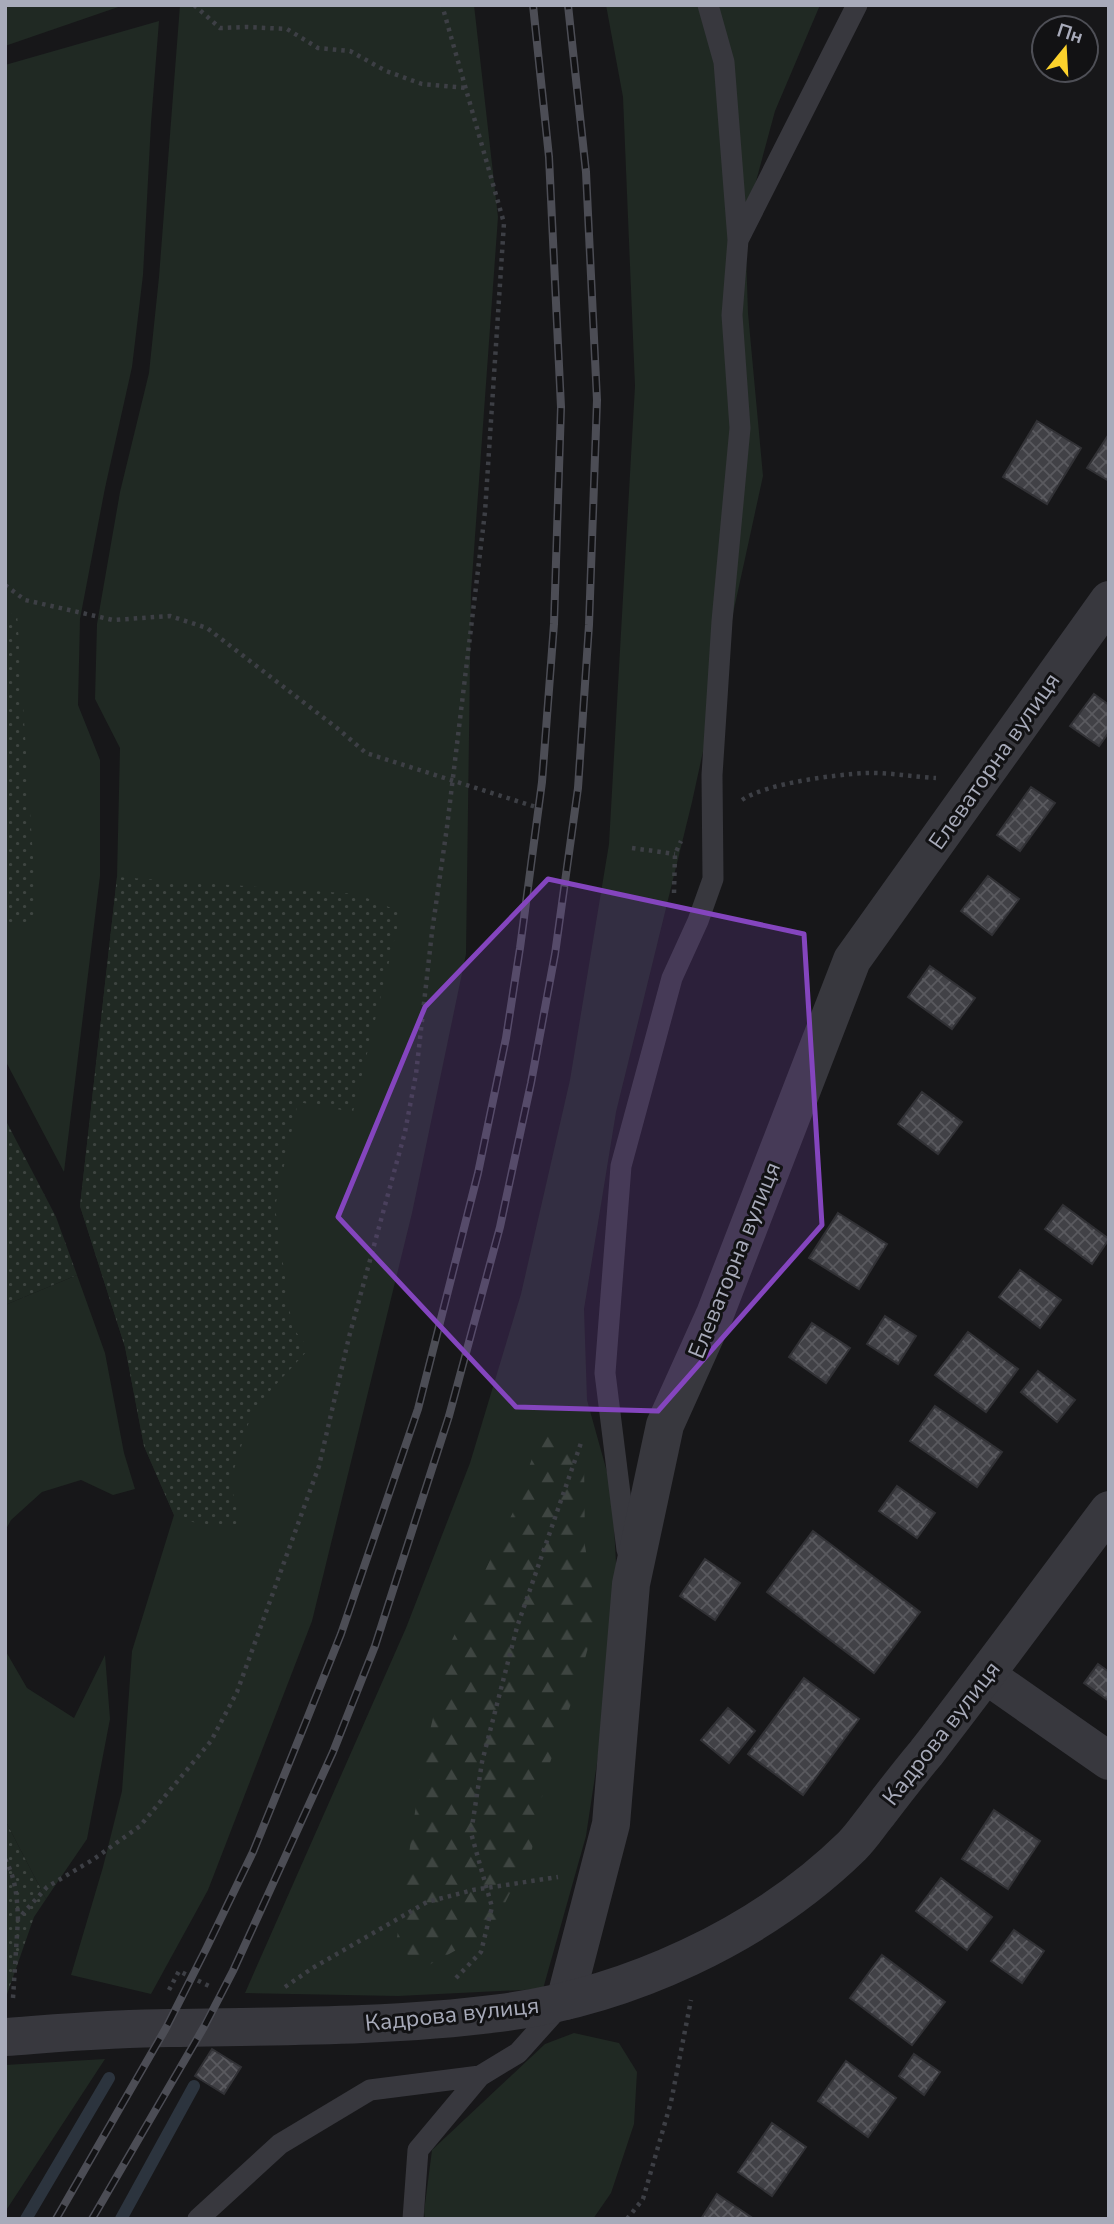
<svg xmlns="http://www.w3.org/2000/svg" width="1114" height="2224" font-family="'Nunito Sans',sans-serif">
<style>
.green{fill:#202923}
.forest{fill:url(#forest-firs)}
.garden{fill:url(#garden-dots)}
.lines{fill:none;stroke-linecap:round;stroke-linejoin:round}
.stream{stroke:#2c343e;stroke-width:12}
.building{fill:url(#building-cross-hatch);stroke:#313135;stroke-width:2}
.path{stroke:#3d3f45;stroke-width:4.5;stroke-dasharray:3.5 5;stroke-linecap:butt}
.service{stroke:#38383e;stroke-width:21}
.minor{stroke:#38383e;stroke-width:38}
.tertiary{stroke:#38383e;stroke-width:38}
.rail-casing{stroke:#4c4d55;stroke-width:8}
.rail{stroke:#121214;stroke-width:5;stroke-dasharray:16;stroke-linecap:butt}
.marked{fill:#8445be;fill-opacity:0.2;stroke:#8445be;stroke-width:5;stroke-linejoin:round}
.labels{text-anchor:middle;stroke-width:6;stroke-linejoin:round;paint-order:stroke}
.street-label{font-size:23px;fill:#a8abba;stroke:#121214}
</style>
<defs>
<pattern id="forest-firs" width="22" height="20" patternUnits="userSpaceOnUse" patternTransform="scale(1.75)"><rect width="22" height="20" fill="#202923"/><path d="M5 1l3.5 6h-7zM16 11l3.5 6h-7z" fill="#3e4541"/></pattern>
<pattern id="garden-dots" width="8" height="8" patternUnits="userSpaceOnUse" patternTransform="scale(1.75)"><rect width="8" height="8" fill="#202923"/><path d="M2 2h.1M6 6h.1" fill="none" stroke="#3e4541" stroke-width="1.8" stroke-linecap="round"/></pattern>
<pattern id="building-cross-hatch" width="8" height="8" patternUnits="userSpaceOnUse" patternTransform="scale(1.75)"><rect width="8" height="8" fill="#414146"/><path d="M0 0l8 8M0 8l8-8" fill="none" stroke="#5a5a5f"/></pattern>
</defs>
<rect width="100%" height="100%" fill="#171719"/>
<!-- green -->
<path class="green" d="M 5,5 L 124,5 L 5,46 Z
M 180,5 L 474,5 L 498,217 L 471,592 L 466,954 L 412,1213 L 312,1621 L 208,1890 L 151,1994 L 71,1975 L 103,1867 L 122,1791 L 132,1651 L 174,1515 L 144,1446 L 125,1347 L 80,1206 L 117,877 L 120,748 L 95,699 L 97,624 L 120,492 L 149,373 L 159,277 Z
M 606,5 L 820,5 L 775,111 L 745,222 L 748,313 L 763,476 L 692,802 L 616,1112 L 584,1309 L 587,1400 L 612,1490 L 619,1617 L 586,1836 L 543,1989 L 398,1996 L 245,1993 L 406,1628 L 470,1463 L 521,1294 L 570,1080 L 609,844 L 635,386 L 623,97 Z
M 159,21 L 151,123 L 143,275 L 132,367 L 105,488 L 80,619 L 78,705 L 100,760 L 100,876 L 64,1172 L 5,1060 L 5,65 Z
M 77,1275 L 105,1353 L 124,1453 L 135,1489 L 113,1495 L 81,1480 L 42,1492 L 11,1520 L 5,1531 L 5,1305 Z
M 5,1650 L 27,1688 L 74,1718 L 105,1655 L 110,1719 L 87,1839 L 46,1899 L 5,1820 Z
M 574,2033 L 619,2043 L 637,2072 L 634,2124 L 611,2193 L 593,2219 L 425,2219 L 424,2212 L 432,2150 L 545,2044 Z
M 105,2059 L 5,2212 L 5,2065 Z"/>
<!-- forest -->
<path class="forest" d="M 543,1427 L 584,1458 L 585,1546 L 597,1615 L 578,1684 L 547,1771 L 532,1849 L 491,1931 L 418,1971 L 397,1938 L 422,1763 L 452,1640 L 514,1510 Z"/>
<!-- garden -->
<path class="garden" d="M 17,613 L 37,918 L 5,929 L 5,615 Z
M 117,877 L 357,894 L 401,912 L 353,1112 L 298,1102 L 275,1207 L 292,1327 L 309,1349 L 253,1409 L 230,1482 L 241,1524 L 204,1526 L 174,1515 L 144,1446 L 125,1347 L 80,1206 Z
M 5,1119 L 56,1217 L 77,1275 L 5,1305 Z
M 5,1820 L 46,1899 L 34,1917 L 5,2000 Z"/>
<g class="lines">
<!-- stream -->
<path class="stream" d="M 26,2219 L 109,2078
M 121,2219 L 194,2086"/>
</g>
<!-- building -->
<path class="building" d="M 1037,421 L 1081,448 L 1047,504 L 1003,477 Z
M 1109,434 L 1109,481 L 1087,468 Z
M 1094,694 L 1109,705 L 1109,732 L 1099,746 L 1070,726 Z
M 1031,787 L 1055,803 L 1020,851 L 997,835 Z
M 988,876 L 1019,899 L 992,935 L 961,911 Z
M 930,966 L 975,998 L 952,1029 L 908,997 Z
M 922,1092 L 962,1122 L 938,1154 L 898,1124 Z
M 1063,1205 L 1109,1239 L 1092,1264 L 1045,1229 Z
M 838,1213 L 887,1244 L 859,1289 L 809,1258 Z
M 1020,1270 L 1061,1300 L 1040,1328 L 999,1297 Z
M 885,1316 L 916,1336 L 898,1364 L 867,1344 Z
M 812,1323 L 850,1348 L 826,1383 L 789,1357 Z
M 968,1332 L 1018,1369 L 986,1412 L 935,1375 Z
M 1038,1371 L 1075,1400 L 1057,1422 L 1021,1392 Z
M 935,1406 L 1002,1452 L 977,1487 L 910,1441 Z
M 897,1486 L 935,1513 L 917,1538 L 879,1511 Z
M 813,1531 L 920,1612 L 874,1673 L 767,1592 Z
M 705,1559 L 740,1583 L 715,1620 L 680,1596 Z
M 1098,1664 L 1109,1672 L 1109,1701 L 1084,1683 Z
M 804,1678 L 859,1719 L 803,1795 L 748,1754 Z
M 728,1708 L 755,1731 L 729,1763 L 701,1740 Z
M 994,1810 L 1040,1841 L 1008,1889 L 962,1859 Z
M 941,1878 L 992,1917 L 967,1950 L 916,1911 Z
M 1014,1930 L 1044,1951 L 1022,1983 L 991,1961 Z
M 882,1955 L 945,2002 L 912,2045 L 850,1998 Z
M 212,2049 L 241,2067 L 224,2094 L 195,2076 Z
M 914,2054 L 940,2072 L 924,2095 L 899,2076 Z
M 846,2061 L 896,2098 L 868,2137 L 818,2101 Z
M 772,2123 L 806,2147 L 772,2196 L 738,2172 Z
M 717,2194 L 754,2219 L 701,2219 Z"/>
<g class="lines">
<!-- path -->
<path class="path" d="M 194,5 L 220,28 L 247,27 L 287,29 L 318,48 L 350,51 L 386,71 L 422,84 L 466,88
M 5,585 L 25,600 L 113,620 L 170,616 L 207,628 L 337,728 L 366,753 L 539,808
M 742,800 C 767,783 834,775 865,773 C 888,772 913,777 936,778
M 632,848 L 675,854
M 674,893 L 675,854 L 681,841
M 5,1859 C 16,1879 17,1897 18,1919
M 456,1978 L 481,1952 L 492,1907 L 471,1833 L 482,1762 L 517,1627 L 582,1440
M 285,1987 L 311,1969 L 427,1902 L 473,1890 L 558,1877
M 169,1990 L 179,1971 L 211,1987
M 13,1998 L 18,1919 L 47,1887 L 94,1859 L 140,1826 L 211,1741 L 237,1692 L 319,1466 L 349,1337 L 405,1132 L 416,1074 L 432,932 L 447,827 L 485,512 L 504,223 L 442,5
M 627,2219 L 643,2199 L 671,2102 L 691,2000"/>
<!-- service -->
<path class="service" d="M 708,5 L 724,62 L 738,240
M 627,1550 L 605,1373 L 621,1166 L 672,978 L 698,921 L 713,879 L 712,775 L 722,621 L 740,428 L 732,315 L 738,240 L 857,5
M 198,2219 L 280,2144 L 370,2090 L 480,2076 L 518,2053 L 561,2005
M 413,2219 L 418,2150 L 480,2076"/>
<!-- minor -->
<path class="minor" d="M 986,1675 L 1109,1761
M 565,2001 L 611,1824 L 631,1584 L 665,1425 L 715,1314 L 852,960 L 1109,600"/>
<!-- tertiary -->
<path class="tertiary" d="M 5,2037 C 60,2033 115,2028 170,2028 C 280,2026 390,2027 500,2013 C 627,1997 760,1936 852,1846 C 861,1837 869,1825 877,1815 C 893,1794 909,1773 926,1753 C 988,1673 1048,1591 1109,1510"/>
<!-- rail casing -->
<g class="rail-casing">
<path id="rail" d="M 56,2219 L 166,2028 L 206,1949 L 253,1852 L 307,1719 L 341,1634 L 418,1409 L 478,1173 L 506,1038 L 520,948 L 542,782 L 554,624 L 561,407 L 549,157 L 533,5
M 92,2219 L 204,2027 L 233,1971 L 333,1752 L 375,1646 L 449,1416 L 500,1227 L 531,1083 L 555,954 L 578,788 L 589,625 L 597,400 L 586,172 L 568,5"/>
</g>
<!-- rail -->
<use href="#rail" class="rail"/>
</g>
<!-- marked area -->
<path class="marked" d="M 548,879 L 804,934 L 822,1225 L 658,1411 L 516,1407 L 338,1217 L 425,1007 Z"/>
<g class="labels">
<!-- street labels -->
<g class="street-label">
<text transform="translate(994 761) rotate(-55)" y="8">Елеваторна вулиця</text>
<text transform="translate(734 1260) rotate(-68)" y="8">Елеваторна вулиця</text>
<text transform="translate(941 1733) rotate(-52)" y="8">Кадрова вулиця</text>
<text transform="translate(452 2014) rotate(-6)" y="8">Кадрова вулиця</text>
</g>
</g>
<!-- border -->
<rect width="1114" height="2224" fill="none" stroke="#a8abba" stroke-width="14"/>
<!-- north arrow -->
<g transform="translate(1065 49) rotate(18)"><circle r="33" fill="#121214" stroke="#4e4f56" stroke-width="2"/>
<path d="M0-5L12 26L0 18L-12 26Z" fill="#fcd22c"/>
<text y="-10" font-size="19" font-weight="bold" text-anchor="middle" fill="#a8abba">Пн</text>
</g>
</svg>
